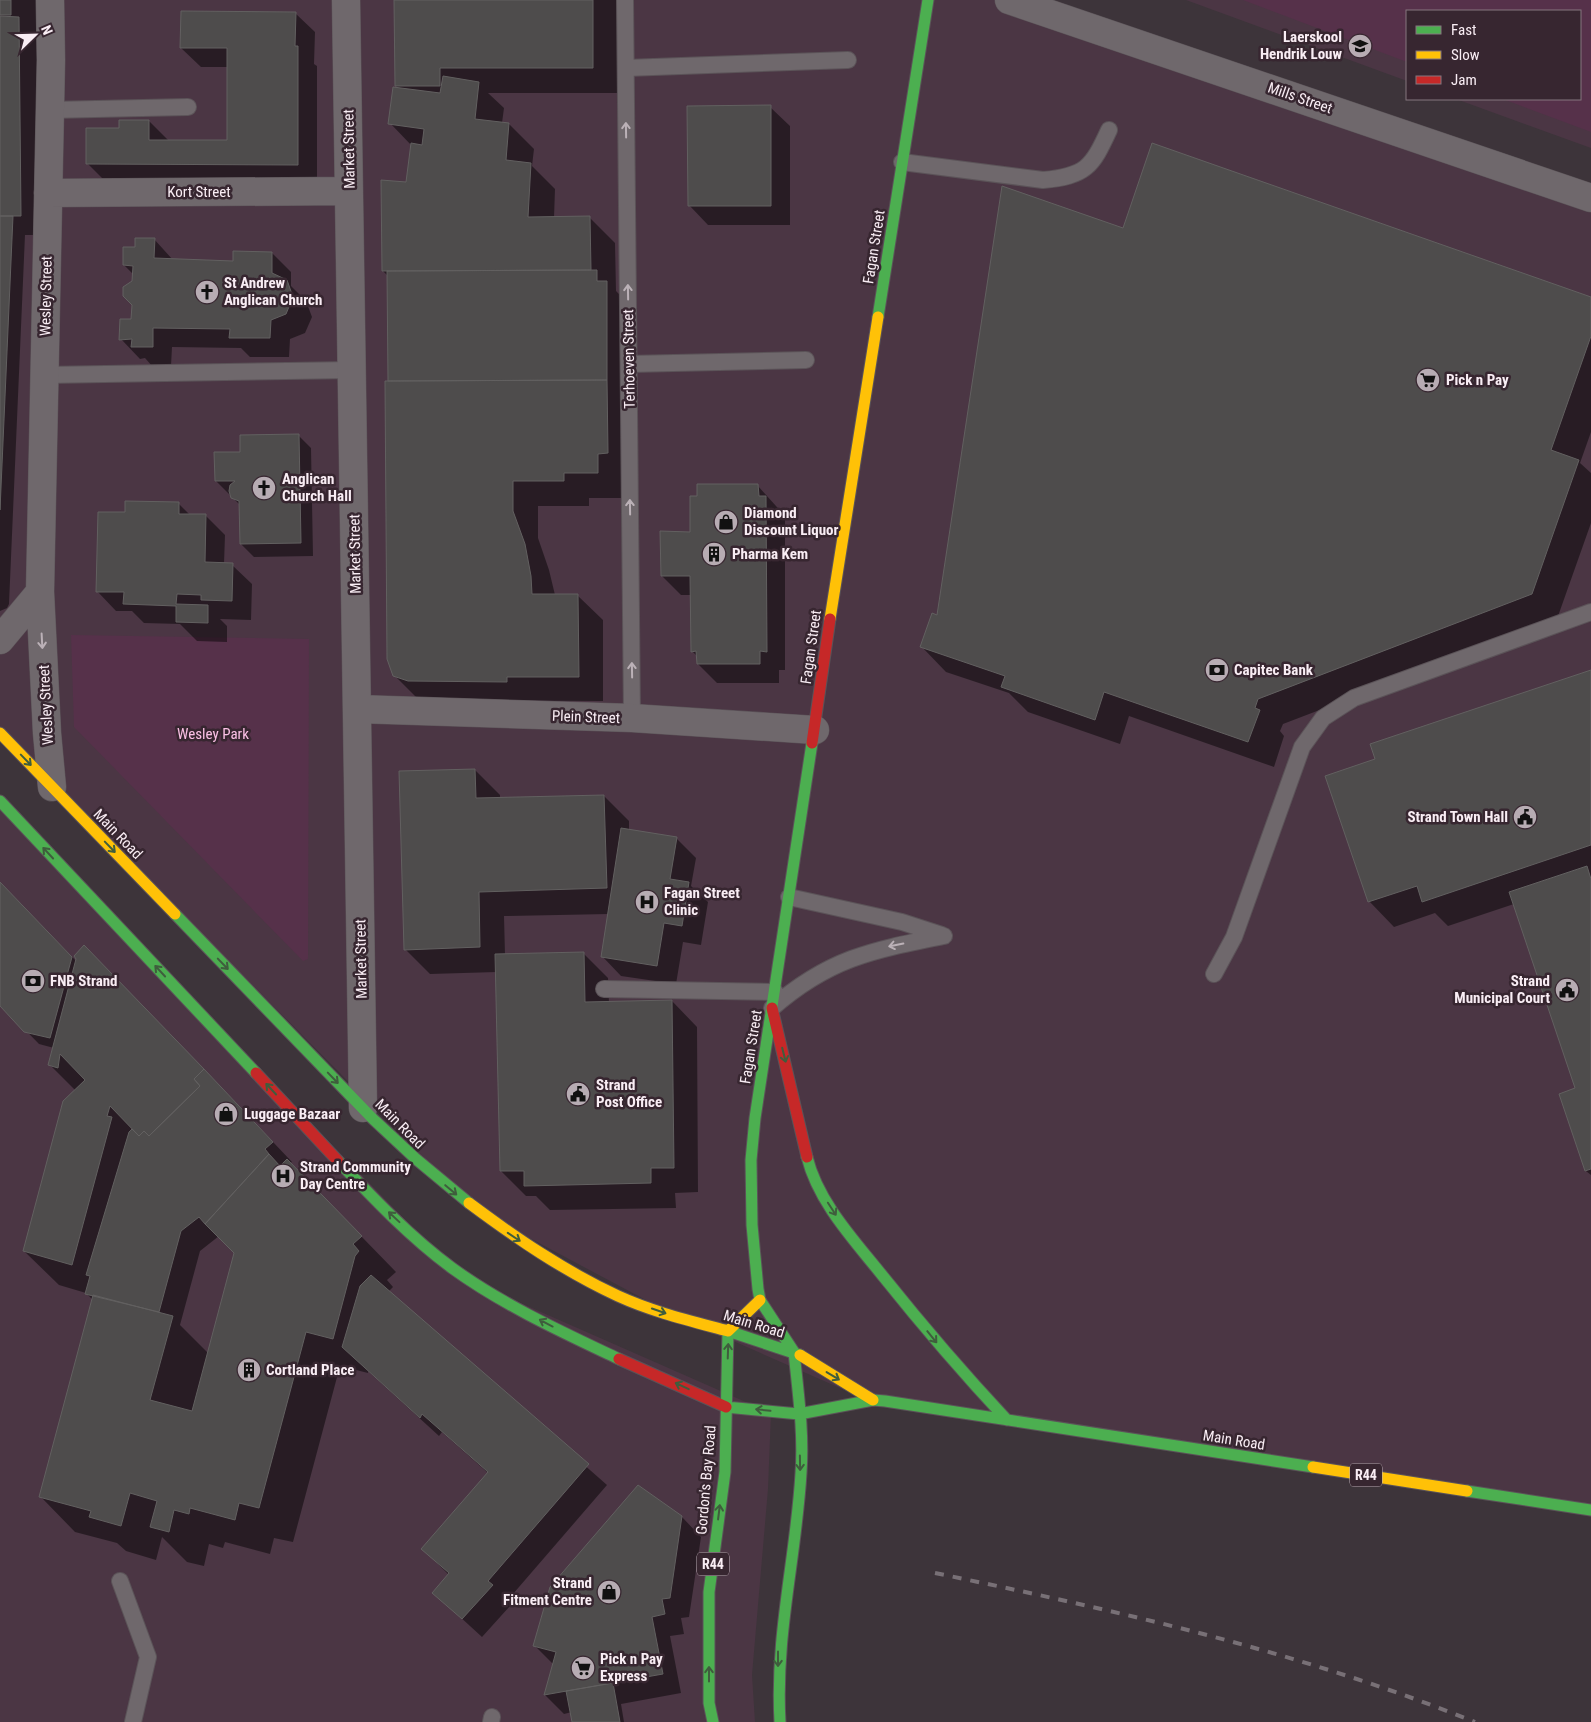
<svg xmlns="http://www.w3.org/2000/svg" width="1591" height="1722" font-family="'Roboto Condensed',sans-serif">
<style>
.built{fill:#4b3644}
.green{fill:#56314a}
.shadow{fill:#0007;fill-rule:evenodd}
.building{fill:#4e4c4c;stroke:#626060}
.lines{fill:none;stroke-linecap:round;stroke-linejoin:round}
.lane-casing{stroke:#5b5358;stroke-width:18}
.street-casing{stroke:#5b5358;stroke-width:29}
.fast-casing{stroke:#5b5358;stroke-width:13}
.slow-casing{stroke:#5b5358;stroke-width:13}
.jam-casing{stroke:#5b5358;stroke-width:13}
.lane{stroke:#6f686c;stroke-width:16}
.street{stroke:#6f686c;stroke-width:28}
.fast{stroke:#4caf50;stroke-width:11}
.slow{stroke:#ffc107;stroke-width:11}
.jam{stroke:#c62828;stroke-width:11}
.rail{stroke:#787076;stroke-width:4;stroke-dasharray:9 9;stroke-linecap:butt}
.oneway{stroke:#bbb1b7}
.oneway2{stroke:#3f5d3d}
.labels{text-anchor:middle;stroke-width:5;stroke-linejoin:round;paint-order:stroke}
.shield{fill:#372630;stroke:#bfb1b9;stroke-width:1}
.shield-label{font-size:14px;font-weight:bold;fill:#f9edf4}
.poi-label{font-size:15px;font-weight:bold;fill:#f9edf4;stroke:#372630;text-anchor:start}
.street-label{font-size:15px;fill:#f9edf4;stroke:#372630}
.park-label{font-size:15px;fill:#fbc0e5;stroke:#372630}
</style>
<rect width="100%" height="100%" fill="#3d343a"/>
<!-- built -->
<path class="built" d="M 0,0 L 1003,0 L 1591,203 L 1591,1511 L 872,1402 L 674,1315 L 475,1209 L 0,731 Z
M 1186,0 L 1591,0 L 1591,148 L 1456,99 L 1580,99 L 1580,11 L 1407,11 L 1407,81 Z
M 0,805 L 461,1277 L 771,1413 L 768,1489 L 752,1675 L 755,1722 L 0,1722 Z"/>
<!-- green -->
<path class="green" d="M 1243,0 L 1591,0 L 1591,132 L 1503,99 L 1580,99 L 1580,11 L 1407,11 L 1407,62 Z
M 71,635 L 309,639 L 308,959 L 303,961 L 74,727 Z"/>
<!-- shadow -->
<path class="shadow" d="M 0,0 L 36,0 L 40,235 L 25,235 L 9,604 L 7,608 L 0,611 Z
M 397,0 L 617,0 L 618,93 L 488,93 L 504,108 L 502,123 L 509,124 L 534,149 L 532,166 L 555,189 L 554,218 L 590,218 L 615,243 L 616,291 L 621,296 L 623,498 L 589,498 L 589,506 L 538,506 L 538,538 L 549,570 L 555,595 L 577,595 L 603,620 L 603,701 L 419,700 L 394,675 L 388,276 L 383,271 L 407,183 L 412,146 L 390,123 L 399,89 L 396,86 Z
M 295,13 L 315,32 L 314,64 L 317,66 L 317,183 L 106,182 L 87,163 L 120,130 L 149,121 L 169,141 L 228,142 L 228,67 L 201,67 L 181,48 Z
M 770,107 L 790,126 L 790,225 L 708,225 L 689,205 Z
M 1123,230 L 1591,299 L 1591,432 L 1580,463 L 1591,473 L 1591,523 L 1557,619 L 1283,724 L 1280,731 L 1284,736 L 1274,767 L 1129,716 L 1120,744 L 1028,712 L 1009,693 L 946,672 L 921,646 L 938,616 Z
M 154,239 L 173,260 L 234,262 L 272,253 L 291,272 L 291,286 L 306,301 L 312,317 L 305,333 L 290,339 L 289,357 L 250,357 L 241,348 L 172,347 L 171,366 L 152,366 L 145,358 L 140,359 L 121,339 L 132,320 L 134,275 L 124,265 L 136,248 Z
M 298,435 L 311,448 L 313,556 L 254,557 L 241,544 L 240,505 L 216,481 Z
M 758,486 L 785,516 L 785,670 L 779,670 L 779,683 L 717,683 L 698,664 L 698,657 L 692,651 L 691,595 L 681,595 L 662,576 L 691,533 Z
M 179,504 L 191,516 L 206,516 L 225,535 L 224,564 L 232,565 L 252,584 L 251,620 L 220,619 L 227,626 L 227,642 L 197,641 L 180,624 L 144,623 L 132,611 L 116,611 L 97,591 L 126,514 Z
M 1591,671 L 1591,1175 L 1586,1171 L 1577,1089 L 1514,904 L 1448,926 L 1435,913 L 1394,927 L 1369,901 L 1376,760 Z
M 475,770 L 500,795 L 500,799 L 604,796 L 629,821 L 629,831 L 676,838 L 696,858 L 691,886 L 708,902 L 701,945 L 683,942 L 676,984 L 621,976 L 602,956 L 609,914 L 504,916 L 505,955 L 583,953 L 608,978 L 609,1003 L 672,1001 L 697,1027 L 698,1192 L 675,1193 L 676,1208 L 550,1210 L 536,1196 L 526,1196 L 501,1171 L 497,972 L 430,974 L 405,949 Z
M 0,883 L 77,962 L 85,947 L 238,1105 L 292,1162 L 290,1163 L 396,1272 L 387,1280 L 393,1287 L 388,1292 L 607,1485 L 507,1601 L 511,1605 L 482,1637 L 434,1593 L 449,1575 L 423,1549 L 488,1473 L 442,1432 L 439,1436 L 368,1371 L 368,1373 L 340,1366 L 293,1542 L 274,1538 L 270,1554 L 225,1542 L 223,1548 L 209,1544 L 204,1566 L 187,1562 L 162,1537 L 156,1560 L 126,1551 L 117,1543 L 75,1532 L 41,1497 L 93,1300 L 86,1293 L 59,1285 L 24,1251 L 76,1091 L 50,1065 L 54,1048 L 39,1044 L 0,1004 ZM 219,1236 L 235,1253 L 209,1354 L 180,1325 L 200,1251 Z
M 682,1517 L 701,1537 L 689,1617 L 681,1618 L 684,1634 L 670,1636 L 681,1693 L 621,1704 L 624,1722 L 574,1722 L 572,1712 L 564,1714 L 545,1695 L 554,1665 L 534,1645 Z"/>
<!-- building -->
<path class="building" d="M 0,0 L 11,0 L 11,15 L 0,15 Z
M 394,0 L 593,0 L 593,68 L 440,68 L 440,86 L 395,86 Z
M 181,11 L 296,12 L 295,46 L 298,46 L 298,165 L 86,164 L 86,128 L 119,128 L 119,120 L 149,120 L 149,140 L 227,140 L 227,48 L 180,48 Z
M 0,16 L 19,17 L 21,216 L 0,216 Z
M 443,76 L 479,82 L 475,119 L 509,123 L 506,160 L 531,163 L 528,217 L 590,216 L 591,270 L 382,271 L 381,180 L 406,182 L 411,143 L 422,145 L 424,129 L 388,124 L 393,87 L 440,93 Z
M 771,105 L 771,206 L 688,206 L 687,106 Z
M 1152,143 L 1591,297 L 1591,336 L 1551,450 L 1579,460 L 1532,594 L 1258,699 L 1255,708 L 1260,710 L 1248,742 L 1104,692 L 1095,720 L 1001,687 L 1005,676 L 920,647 L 932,613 L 937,615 L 1002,186 L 1123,228 Z
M 0,216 L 13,216 L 0,510 Z
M 135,238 L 155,238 L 154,258 L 233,261 L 233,251 L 272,252 L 272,273 L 287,280 L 293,297 L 286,314 L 271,320 L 270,338 L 229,338 L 230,329 L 153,328 L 153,347 L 131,347 L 132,339 L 119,340 L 120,319 L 131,319 L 132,305 L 123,296 L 123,287 L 132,281 L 133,266 L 123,265 L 123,247 L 135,247 Z
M 597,270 L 597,281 L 607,281 L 607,380 L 388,381 L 387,271 Z
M 607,380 L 608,453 L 598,454 L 598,473 L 564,473 L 564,481 L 513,481 L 513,511 L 525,544 L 531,576 L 532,594 L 578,594 L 579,677 L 507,677 L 507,682 L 408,681 L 393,676 L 387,659 L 385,381 Z
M 299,434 L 301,543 L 240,544 L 239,501 L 231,498 L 229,491 L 230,485 L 235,481 L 215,481 L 214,452 L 240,452 L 240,435 Z
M 697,484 L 758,484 L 759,496 L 766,496 L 767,652 L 760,651 L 760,664 L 697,664 L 696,651 L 691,652 L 690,576 L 661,576 L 660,531 L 690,532 L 690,496 L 697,496 Z
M 125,501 L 179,502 L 179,514 L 206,514 L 205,562 L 233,563 L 232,601 L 201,600 L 201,595 L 177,594 L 176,604 L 208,605 L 208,623 L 176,622 L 176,606 L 123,604 L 124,592 L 96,592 L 98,512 L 125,512 Z
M 1591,670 L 1591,845 L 1422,902 L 1417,886 L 1368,902 L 1325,776 L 1375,759 L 1370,744 Z
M 475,769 L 476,798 L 604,795 L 607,888 L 479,892 L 480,947 L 404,950 L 399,771 Z
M 621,828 L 677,837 L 670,879 L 689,882 L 682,926 L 664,923 L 657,966 L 601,957 Z
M 1587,866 L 1591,879 L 1591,1169 L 1585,1171 L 1559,1094 L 1575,1088 L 1509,892 Z
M 0,882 L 72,957 L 50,1038 L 24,1032 L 0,1006 Z
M 84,945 L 204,1069 L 194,1079 L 200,1086 L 149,1136 L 144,1131 L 139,1136 L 110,1106 L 107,1116 L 112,1117 L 72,1265 L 23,1251 L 63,1101 L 85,1080 L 60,1054 L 58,1068 L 48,1065 L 76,959 L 74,956 Z
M 584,952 L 585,1002 L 672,1000 L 674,1168 L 651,1168 L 651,1183 L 524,1186 L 524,1171 L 500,1171 L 495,954 Z
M 204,1069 L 273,1142 L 265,1149 L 269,1154 L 205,1224 L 199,1217 L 181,1231 L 159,1312 L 85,1294 L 90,1276 L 86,1275 L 129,1132 L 132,1129 L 139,1136 L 144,1131 L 149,1136 L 200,1086 L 194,1079 Z
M 269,1154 L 280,1166 L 287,1159 L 362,1236 L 353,1244 L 359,1251 L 355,1256 L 333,1339 L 306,1332 L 259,1508 L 239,1503 L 235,1520 L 190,1508 L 189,1514 L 174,1510 L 169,1532 L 150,1527 L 157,1501 L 130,1493 L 121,1526 L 89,1517 L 91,1511 L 39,1497 L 93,1295 L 173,1316 L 150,1400 L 192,1411 L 234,1253 L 205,1224 Z
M 371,1275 L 589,1464 L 488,1581 L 493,1585 L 462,1619 L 432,1593 L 449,1573 L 421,1549 L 488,1472 L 422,1414 L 420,1418 L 342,1347 L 360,1286 Z
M 638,1485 L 682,1516 L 670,1598 L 662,1599 L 665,1614 L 652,1617 L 663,1674 L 544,1695 L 556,1652 L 533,1646 L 550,1587 Z
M 613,1683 L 620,1722 L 572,1722 L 566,1691 Z"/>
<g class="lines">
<!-- lane casing -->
<g class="lane-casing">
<path id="lane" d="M 625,0 L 632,718
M 626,68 L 848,60
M 50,110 L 188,107
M 902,162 L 1043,180 C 1086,176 1092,167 1109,130
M 629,364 L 806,360
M 45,375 L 352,370
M 789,897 L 902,922 L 942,935
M 1214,974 L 1234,937 L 1302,747 L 1323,718 L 1354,698 L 1591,612
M 604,989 L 775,992
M 772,1008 C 829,958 873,950 944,936
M 120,1581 L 148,1657 L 133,1722
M 491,1722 L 492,1717"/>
</g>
<!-- street casing -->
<g class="street-casing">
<path id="street" d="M 50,0 L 51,60 L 40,592 L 47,733 L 52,787
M 346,0 L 363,1108
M 1009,0 L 1591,198
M 48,193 L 349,191
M 0,640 L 40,592
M 357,709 L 632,718 L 815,730"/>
</g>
<!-- fast casing -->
<g class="fast-casing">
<path id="fast" d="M 878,317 L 928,0
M 0,801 L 256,1073
M 175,914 L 372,1118 L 416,1159 L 469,1203
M 807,1157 C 818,1202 854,1240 882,1275 C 922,1325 963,1373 1007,1420
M 338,1161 C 373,1198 410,1237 452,1268 C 503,1305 562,1332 619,1359
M 794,1352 L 760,1300 L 758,1289 L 752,1225 L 751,1160 L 755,1118 L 812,743
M 726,1407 L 799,1414 L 873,1400 L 885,1401 L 1313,1467
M 1467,1491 L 1591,1510
M 713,1722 L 709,1703 L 709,1592 L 725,1472 L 728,1331 L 800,1355
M 780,1722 C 775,1634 796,1559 801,1473 C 804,1433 798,1392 794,1352"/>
</g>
<!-- slow casing -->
<g class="slow-casing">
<path id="slow" d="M 830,619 L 878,317
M 0,733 L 175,914
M 469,1203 C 516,1238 564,1271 618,1296 C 653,1312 691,1321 728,1331 L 760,1300
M 800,1355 L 873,1400
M 1313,1467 L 1467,1491"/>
</g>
<!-- jam casing -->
<g class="jam-casing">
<path id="jam" d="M 812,743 L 830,619
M 772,1008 L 807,1157
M 256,1073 L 338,1161
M 619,1359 L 726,1407"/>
</g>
<!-- lane -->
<use href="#lane" class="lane"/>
<!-- street -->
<use href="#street" class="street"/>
<!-- fast -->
<use href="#fast" class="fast"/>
<!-- slow -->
<use href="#slow" class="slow"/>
<!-- jam -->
<use href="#jam" class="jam"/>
<!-- rail -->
<path class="rail" d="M 935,1573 C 1119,1611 1301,1652 1475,1722"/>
</g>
<!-- one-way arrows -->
<defs><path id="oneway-shaft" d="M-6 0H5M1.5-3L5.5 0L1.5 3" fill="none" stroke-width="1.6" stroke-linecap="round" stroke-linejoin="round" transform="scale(1.25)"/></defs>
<g class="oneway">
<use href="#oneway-shaft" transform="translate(626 130) rotate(-91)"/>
<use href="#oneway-shaft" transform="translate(628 292) rotate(-91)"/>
<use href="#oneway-shaft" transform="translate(630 507) rotate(-91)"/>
<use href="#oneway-shaft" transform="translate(42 641) rotate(87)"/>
<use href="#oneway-shaft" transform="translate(632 670) rotate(-91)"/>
<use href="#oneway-shaft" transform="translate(896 945) rotate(169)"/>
</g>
<g class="oneway2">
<use href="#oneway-shaft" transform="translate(26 760) rotate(46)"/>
<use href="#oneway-shaft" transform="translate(110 847) rotate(46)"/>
<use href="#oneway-shaft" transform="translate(48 853) rotate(-133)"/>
<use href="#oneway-shaft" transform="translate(223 964) rotate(46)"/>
<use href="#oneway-shaft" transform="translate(160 971) rotate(-133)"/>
<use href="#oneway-shaft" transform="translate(784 1055) rotate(76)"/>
<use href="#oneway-shaft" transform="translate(333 1078) rotate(46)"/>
<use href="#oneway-shaft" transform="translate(271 1089) rotate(-133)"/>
<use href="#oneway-shaft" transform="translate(451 1190) rotate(40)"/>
<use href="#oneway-shaft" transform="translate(832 1209) rotate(57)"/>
<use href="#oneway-shaft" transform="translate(394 1217) rotate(-137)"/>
<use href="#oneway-shaft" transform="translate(514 1237) rotate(34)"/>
<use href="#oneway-shaft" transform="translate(659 1311) rotate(19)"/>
<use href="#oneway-shaft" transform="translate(546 1323) rotate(-152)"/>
<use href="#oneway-shaft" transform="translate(932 1337) rotate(51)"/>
<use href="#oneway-shaft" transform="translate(728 1351) rotate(-88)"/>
<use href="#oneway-shaft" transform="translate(833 1376) rotate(31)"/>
<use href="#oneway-shaft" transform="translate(682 1386) rotate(-155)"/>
<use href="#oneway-shaft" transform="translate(763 1410) rotate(-174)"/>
<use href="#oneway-shaft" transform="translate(800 1463) rotate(89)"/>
<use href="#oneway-shaft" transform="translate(719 1512) rotate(-83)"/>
<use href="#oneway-shaft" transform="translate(778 1659) rotate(90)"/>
<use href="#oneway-shaft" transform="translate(709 1674) rotate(-90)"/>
</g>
<!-- icons -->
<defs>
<g id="school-disc" transform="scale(1.25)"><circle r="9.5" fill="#b7acb3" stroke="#372630"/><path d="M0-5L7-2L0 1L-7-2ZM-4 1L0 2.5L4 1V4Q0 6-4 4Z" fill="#111"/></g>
<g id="church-disc" transform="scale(1.25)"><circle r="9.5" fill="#b7acb3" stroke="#372630"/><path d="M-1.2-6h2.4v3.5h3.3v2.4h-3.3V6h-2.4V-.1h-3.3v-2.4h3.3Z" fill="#111"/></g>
<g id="supermarket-disc" transform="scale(1.25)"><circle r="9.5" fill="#b7acb3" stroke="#372630"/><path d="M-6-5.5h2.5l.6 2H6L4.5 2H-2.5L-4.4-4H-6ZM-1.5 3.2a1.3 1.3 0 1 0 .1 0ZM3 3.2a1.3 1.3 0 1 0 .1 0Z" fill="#111"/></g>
<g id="shop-disc" transform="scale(1.25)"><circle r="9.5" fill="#b7acb3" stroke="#372630"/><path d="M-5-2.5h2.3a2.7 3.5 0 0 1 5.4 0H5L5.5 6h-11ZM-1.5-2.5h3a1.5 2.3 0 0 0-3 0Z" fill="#111"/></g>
<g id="building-disc" transform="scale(1.25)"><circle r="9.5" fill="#b7acb3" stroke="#372630"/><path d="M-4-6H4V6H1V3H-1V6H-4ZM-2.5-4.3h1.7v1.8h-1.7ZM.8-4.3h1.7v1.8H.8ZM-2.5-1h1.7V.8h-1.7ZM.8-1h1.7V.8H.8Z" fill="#111"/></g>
<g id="bank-disc" transform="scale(1.25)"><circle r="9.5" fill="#b7acb3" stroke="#372630"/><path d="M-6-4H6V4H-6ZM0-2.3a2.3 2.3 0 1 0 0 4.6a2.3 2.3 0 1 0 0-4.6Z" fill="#111"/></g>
<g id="civic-disc" transform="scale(1.25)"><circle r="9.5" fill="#b7acb3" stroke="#372630"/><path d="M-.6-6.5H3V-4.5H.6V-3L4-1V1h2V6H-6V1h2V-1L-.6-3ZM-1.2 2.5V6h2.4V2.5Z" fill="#111"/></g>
<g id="hospital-disc" transform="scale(1.25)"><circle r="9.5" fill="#b7acb3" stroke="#372630"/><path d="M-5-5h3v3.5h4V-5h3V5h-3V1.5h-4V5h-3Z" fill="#111"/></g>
</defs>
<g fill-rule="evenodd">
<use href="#school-disc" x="1360" y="46"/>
<use href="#church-disc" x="207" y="292"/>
<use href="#supermarket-disc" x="1428" y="380"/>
<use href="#church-disc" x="264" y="488"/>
<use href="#shop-disc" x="726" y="522"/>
<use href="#building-disc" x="714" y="554"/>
<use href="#bank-disc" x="1217" y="670"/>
<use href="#civic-disc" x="1525" y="817"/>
<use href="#hospital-disc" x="647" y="902"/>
<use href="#bank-disc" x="33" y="981"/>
<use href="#civic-disc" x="1567" y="990"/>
<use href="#civic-disc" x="578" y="1094"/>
<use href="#shop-disc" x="226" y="1114"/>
<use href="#hospital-disc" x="283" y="1176"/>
<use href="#building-disc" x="249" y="1370"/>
<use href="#shop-disc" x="609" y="1592"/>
<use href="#supermarket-disc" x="583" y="1668"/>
</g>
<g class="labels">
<!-- shield labels -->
<g class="shield">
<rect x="1350" y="1463.5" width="32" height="23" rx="4"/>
<rect x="697" y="1552.5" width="32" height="23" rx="4"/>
</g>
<g class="shield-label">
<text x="1366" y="1480">R44</text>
<text x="713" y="1569">R44</text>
</g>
<!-- poi labels -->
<g class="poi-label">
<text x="1342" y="42" text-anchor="end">Laerskool<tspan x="1342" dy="17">Hendrik Louw</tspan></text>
<text x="224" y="288">St Andrew<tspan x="224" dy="17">Anglican Church</tspan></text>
<text x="1446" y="385">Pick n Pay</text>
<text x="282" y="484">Anglican<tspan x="282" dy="17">Church Hall</tspan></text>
<text x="744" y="518">Diamond<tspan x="744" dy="17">Discount Liquor</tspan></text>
<text x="732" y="559">Pharma Kem</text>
<text x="1234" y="675">Capitec Bank</text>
<text x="1508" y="822" text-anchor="end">Strand Town Hall</text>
<text x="664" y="898">Fagan Street<tspan x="664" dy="17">Clinic</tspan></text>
<text x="50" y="986">FNB Strand</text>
<text x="1550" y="986" text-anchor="end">Strand<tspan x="1550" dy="17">Municipal Court</tspan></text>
<text x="596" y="1090">Strand<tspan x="596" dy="17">Post Office</tspan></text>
<text x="244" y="1119">Luggage Bazaar</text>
<text x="300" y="1172">Strand Community<tspan x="300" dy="17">Day Centre</tspan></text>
<text x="266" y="1375">Cortland Place</text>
<text x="592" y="1588" text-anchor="end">Strand<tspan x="592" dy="17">Fitment Centre</tspan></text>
<text x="600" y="1664">Pick n Pay<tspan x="600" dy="17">Express</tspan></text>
</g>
<!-- street labels -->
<g class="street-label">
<text transform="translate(1300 98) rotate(19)" y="5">Mills Street</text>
<text transform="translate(349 149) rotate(-91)" y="5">Market Street</text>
<text x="199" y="197">Kort Street</text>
<text transform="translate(874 247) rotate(-81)" y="5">Fagan Street</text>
<text transform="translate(46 296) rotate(-89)" y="5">Wesley Street</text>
<text transform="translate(629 359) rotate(-91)" y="5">Terhoeven Street</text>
<text transform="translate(355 554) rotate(-91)" y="5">Market Street</text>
<text transform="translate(811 647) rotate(-82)" y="5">Fagan Street</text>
<text transform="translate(46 705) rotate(-93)" y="5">Wesley Street</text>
<text transform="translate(586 717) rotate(2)" y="5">Plein Street</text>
<text transform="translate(118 834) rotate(46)" y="5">Main Road</text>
<text transform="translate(361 959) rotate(-91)" y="5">Market Street</text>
<text transform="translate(751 1047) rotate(-81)" y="5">Fagan Street</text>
<text transform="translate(400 1124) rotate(45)" y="5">Main Road</text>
<text transform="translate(754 1324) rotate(17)" y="5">Main Road</text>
<text transform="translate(1234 1440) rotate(9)" y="5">Main Road</text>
<text transform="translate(706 1480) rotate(-85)" y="5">Gordon's Bay Road</text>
</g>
<!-- park labels -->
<g class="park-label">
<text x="213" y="739">Wesley Park</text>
</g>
</g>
<!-- legend -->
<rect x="1406" y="10" width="175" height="90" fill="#372630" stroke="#85767e"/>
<rect x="1416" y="26" width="25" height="8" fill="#4caf50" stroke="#85767e"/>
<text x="1451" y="35" font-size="15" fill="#f9edf4">Fast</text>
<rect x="1416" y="51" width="25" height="8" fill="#ffc107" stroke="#85767e"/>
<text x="1451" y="60" font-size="15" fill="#f9edf4">Slow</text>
<rect x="1416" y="76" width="25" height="8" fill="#c62828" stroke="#85767e"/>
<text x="1451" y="85" font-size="15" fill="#f9edf4">Jam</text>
<!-- north arrow -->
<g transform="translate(35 35) rotate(67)" stroke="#372630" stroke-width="4" paint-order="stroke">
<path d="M0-4L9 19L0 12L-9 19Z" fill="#f9edf4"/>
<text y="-8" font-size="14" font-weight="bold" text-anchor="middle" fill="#f9edf4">N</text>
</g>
</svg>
